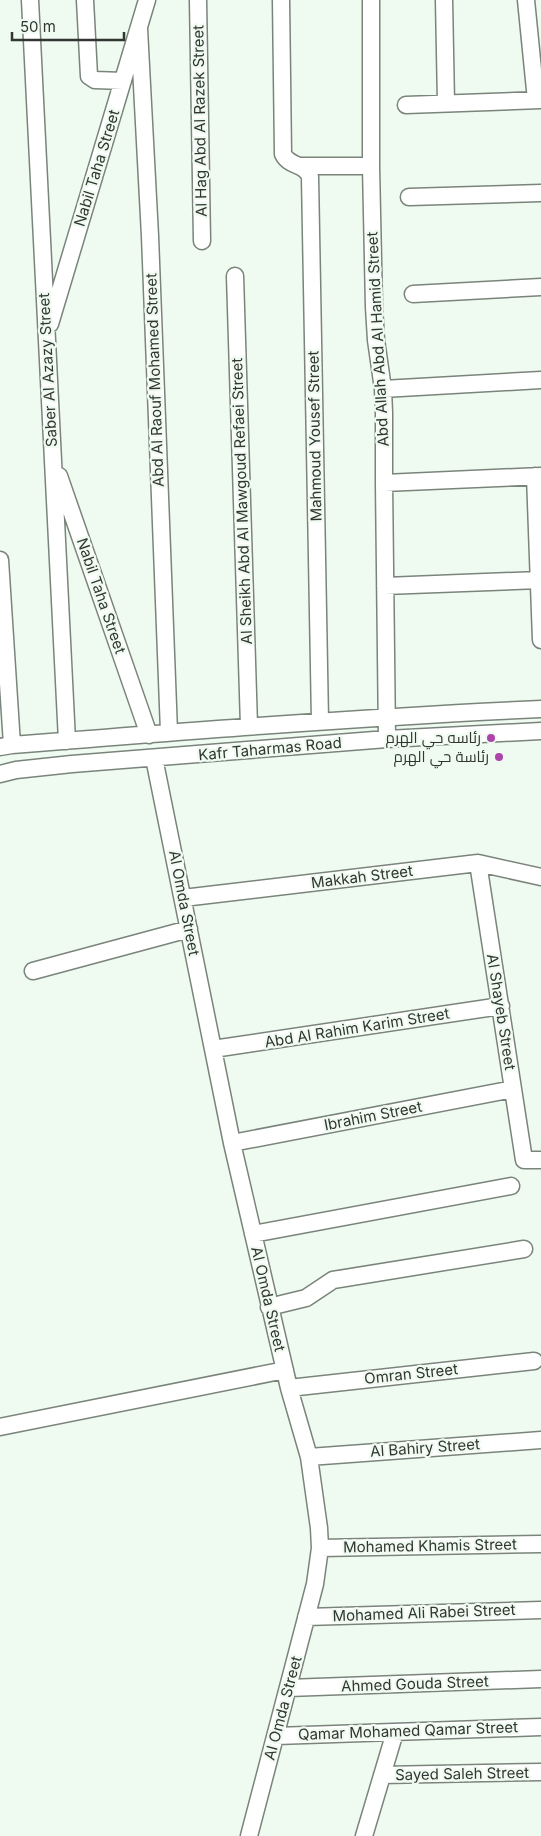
<svg xmlns="http://www.w3.org/2000/svg" width="541" height="1836" font-family="Inter,Cairo,sans-serif">
<style>
.lines{fill:none;stroke-linecap:round;stroke-linejoin:round}
.minor-casing{stroke:#7a847b;stroke-width:19}
.minor{stroke:#fff;stroke-width:16}
.poi-dot{fill:#ab45aa;stroke:#effaf0;stroke-width:2}
.labels{text-anchor:middle;stroke-width:4.5;stroke-linejoin:round;paint-order:stroke}
.street-label{font-size:15px;fill:#323632;stroke:#effaf0}
.poi-label{font-size:15px;fill:#323632;stroke:#effaf0;text-anchor:end}
</style>
<rect width="100%" height="100%" fill="#effaf0"/>
<g class="lines">
<!-- minor casing -->
<g class="minor-casing">
<path id="minor" d="M 30,0 L 67,741
M 85,0 L 89,76 L 95,80 L 123,81
M 198,0 L 202,241
M 281,0 L 283,154 C 289,167 305,163 310,177 L 320,721
M 371,0 L 371,166 L 374,307 L 376,340 L 383,389 L 384,413 L 384,483 L 387,739
M 444,0 L 446,103
M 526,0 L 536,100
M 139,29 L 150,236 L 169,732
M 406,105 L 541,100
M 301,166 L 371,166
M 409,197 L 541,193
M 235,276 L 249,726
M 413,294 L 541,287
M 50,324 L 147,0
M 383,389 L 541,380
M 59,476 L 149,735
M 535,476 L 541,640
M 384,483 L 541,476
M 0,560 L 12,745
M 385,586 L 539,580
M 0,747 L 12,745 C 188,731 364,717 541,709
M 154,758 L 232,1143 L 289,1388 L 309,1457 L 319,1528 L 320,1548 L 315,1584 L 249,1836
M 0,774 L 16,770 L 72,764 L 387,739 L 541,731
M 478,863 L 524,1160 L 541,1160
M 183,898 L 478,863 L 541,877
M 33,971 L 189,929
M 213,1049 L 501,1006
M 232,1143 L 513,1089
M 253,1234 L 511,1186
M 269,1307 L 306,1298 L 333,1280 L 524,1249
M 289,1388 L 534,1361
M 0,1427 L 285,1370
M 309,1457 L 541,1440
M 320,1548 L 541,1544
M 306,1617 L 541,1610
M 288,1688 L 541,1679
M 276,1736 L 541,1727
M 382,1775 L 541,1772
M 364,1836 L 395,1732"/>
</g>
<!-- minor -->
<use href="#minor" class="minor"/>
</g>
<!-- markers -->
<g class="poi-dot">
<circle cx="491" cy="738" r="5"/>
<circle cx="499" cy="757" r="5"/>
</g>
<g class="labels">
<!-- street labels -->
<g class="street-label">
<text transform="translate(200 121) rotate(-91)" y="5">Al Hag Abd Al Razek Street</text>
<text transform="translate(97 168) rotate(-73)" y="5">Nabil Taha Street</text>
<text transform="translate(378 339) rotate(-93)" y="5">Abd Allah Abd Al Hamid Street</text>
<text transform="translate(48 370) rotate(-93)" y="5">Saber Al Azazy Street</text>
<text transform="translate(155 380) rotate(-92)" y="5">Abd Al Raouf Mohamed Street</text>
<text transform="translate(315 436) rotate(-91)" y="5">Mahmoud Yousef Street</text>
<text transform="translate(242 501) rotate(-92)" y="5">Al Sheikh Abd Al Mawgoud Refaei Street</text>
<text transform="translate(101 596) rotate(71)" y="5">Nabil Taha Street</text>
<text transform="translate(270 749) rotate(-5)" y="5">Kafr Taharmas Road</text>
<text transform="translate(362 877) rotate(-7)" y="5">Makkah Street</text>
<text transform="translate(184 903) rotate(79)" y="5">Al Omda Street</text>
<text transform="translate(501 1012) rotate(81)" y="5">Al Shayeb Street</text>
<text transform="translate(357 1028) rotate(-9)" y="5">Abd Al Rahim Karim Street</text>
<text transform="translate(373 1116) rotate(-11)" y="5">Ibrahim Street</text>
<text transform="translate(268 1299) rotate(77)" y="5">Al Omda Street</text>
<text transform="translate(411 1374) rotate(-6)" y="5">Omran Street</text>
<text transform="translate(425 1448) rotate(-4)" y="5">Al Bahiry Street</text>
<text transform="translate(430 1546) rotate(-1)" y="5">Mohamed Khamis Street</text>
<text transform="translate(424 1613) rotate(-2)" y="5">Mohamed Ali Rabei Street</text>
<text transform="translate(415 1684) rotate(-2)" y="5">Ahmed Gouda Street</text>
<text transform="translate(283 1708) rotate(-75)" y="5">Al Omda Street</text>
<text transform="translate(408 1731) rotate(-2)" y="5">Qamar Mohamed Qamar Street</text>
<text transform="translate(462 1774) rotate(-1)" y="5">Sayed Saleh Street</text>
</g>
<!-- poi labels -->
<g class="poi-label">
<text x="481" y="743">رئاسه حي الهرم</text>
<text x="489" y="762">رئاسة حي الهرم</text>
</g>
</g>
<!-- scale -->
<path d="M12 32v8h112v-8" fill="none" stroke="#323632" stroke-width="2.5"/>
<text x="20" y="32" font-size="15" fill="#323632" stroke="#effaf0" stroke-width="4" paint-order="stroke">50 m</text>
</svg>
